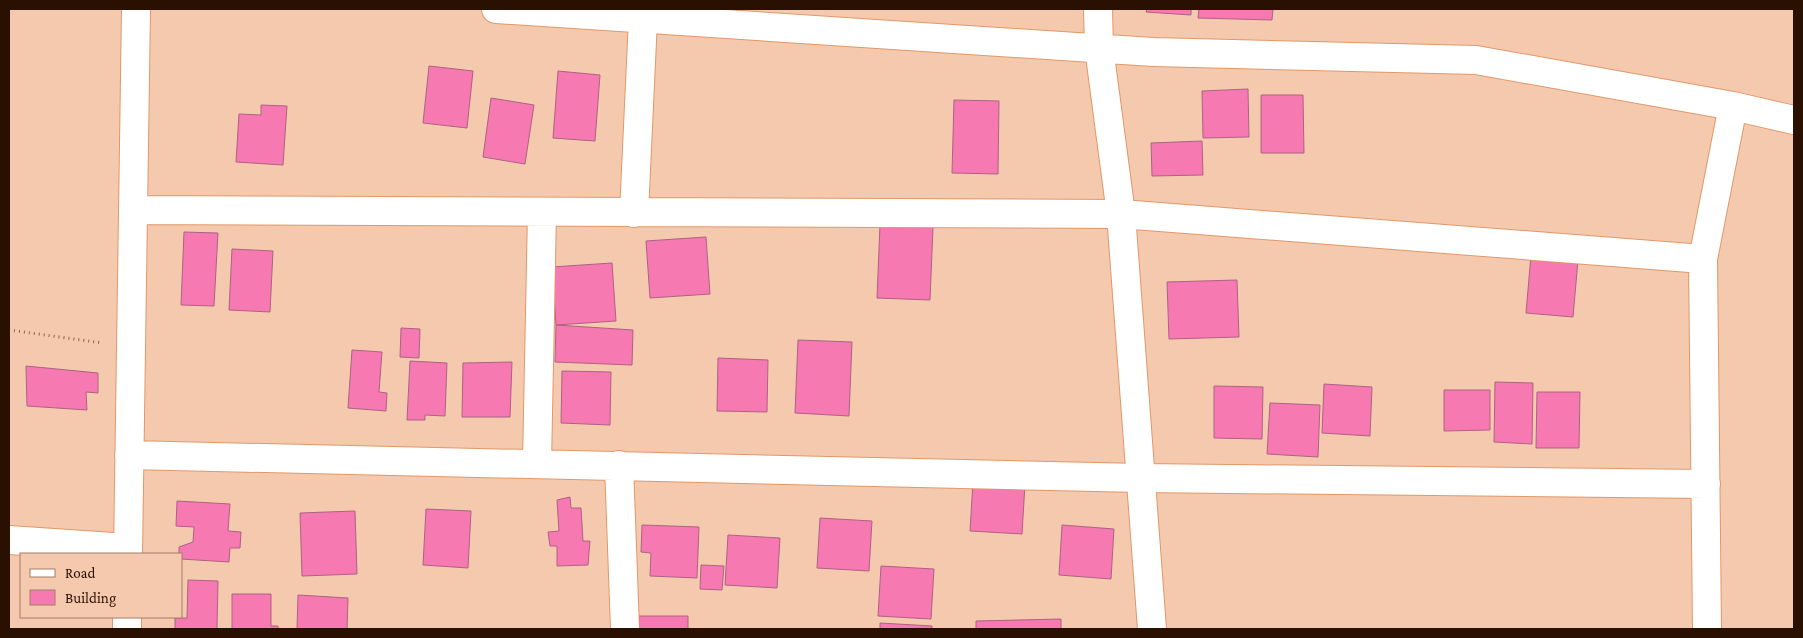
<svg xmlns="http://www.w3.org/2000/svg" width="1803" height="638" font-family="'Crimson Pro',serif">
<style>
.building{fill:#f679b2;stroke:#ad6283}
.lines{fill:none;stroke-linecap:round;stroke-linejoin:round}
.minor-casing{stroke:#e0986a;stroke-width:30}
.path{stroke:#87644f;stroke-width:3;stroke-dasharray:1 4;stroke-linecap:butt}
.minor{stroke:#fff;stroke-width:28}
</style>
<rect width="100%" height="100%" fill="#f5c9ad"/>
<!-- building -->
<path class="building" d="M 1147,9 L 1191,9 L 1191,15 L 1146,12 Z
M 1199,9 L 1273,9 L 1272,20 L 1198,18 Z
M 429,66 L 473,71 L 467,128 L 423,123 Z
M 558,71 L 600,75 L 595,141 L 553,138 Z
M 1248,89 L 1249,137 L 1203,138 L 1202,91 Z
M 1261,95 L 1303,95 L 1304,153 L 1261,153 Z
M 491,98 L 534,105 L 525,164 L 483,157 Z
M 954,100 L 999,101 L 998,174 L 952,173 Z
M 261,105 L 287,106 L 283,165 L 236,162 L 239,114 L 261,115 Z
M 1202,141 L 1203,175 L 1152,176 L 1151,143 Z
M 880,225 L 933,227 L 930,300 L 877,298 Z
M 184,232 L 218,233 L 214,306 L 181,305 Z
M 706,237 L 710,294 L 650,298 L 646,241 Z
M 232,249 L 273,251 L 270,312 L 229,310 Z
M 1531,255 L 1578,260 L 1573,317 L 1526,313 Z
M 612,263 L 616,321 L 556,325 L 552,267 Z
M 1237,280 L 1239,337 L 1169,339 L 1167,282 Z
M 556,325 L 633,330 L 632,365 L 555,362 Z
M 401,328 L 420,329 L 419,358 L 400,357 Z
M 798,340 L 852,342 L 849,416 L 795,413 Z
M 352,350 L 382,352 L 379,392 L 387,393 L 386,411 L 348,408 Z
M 718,358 L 768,360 L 767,412 L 717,411 Z
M 410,361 L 447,363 L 445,416 L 425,415 L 425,420 L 407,420 Z
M 512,362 L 510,417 L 462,417 L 463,363 Z
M 26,366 L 98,373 L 98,393 L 86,392 L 87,410 L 27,406 Z
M 562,371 L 611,372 L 610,425 L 561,423 Z
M 1495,382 L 1533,383 L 1532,444 L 1494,442 Z
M 1324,384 L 1372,387 L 1370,436 L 1322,433 Z
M 1214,386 L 1263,387 L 1262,439 L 1214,438 Z
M 1444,390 L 1490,390 L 1490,430 L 1444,431 Z
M 1537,392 L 1580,392 L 1579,448 L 1536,448 Z
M 1270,403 L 1320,405 L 1318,457 L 1267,454 Z
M 973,481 L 1025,484 L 1022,534 L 970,531 Z
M 570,497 L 571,508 L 581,508 L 583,541 L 590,541 L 588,565 L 557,566 L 557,546 L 550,546 L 548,532 L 559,531 L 557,500 Z
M 177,501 L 230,504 L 228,531 L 241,532 L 240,548 L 230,548 L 229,562 L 181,559 L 181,554 L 179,554 L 179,547 L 193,542 L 194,527 L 176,526 Z
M 426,509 L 471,511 L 468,568 L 423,565 Z
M 355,511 L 357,574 L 302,576 L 300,513 Z
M 820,518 L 872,521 L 869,571 L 817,568 Z
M 642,525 L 699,527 L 697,578 L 650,576 L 651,553 L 641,552 Z
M 1062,525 L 1114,529 L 1111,579 L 1059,575 Z
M 728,535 L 780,538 L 777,588 L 725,585 Z
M 701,565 L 724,566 L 722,590 L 700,589 Z
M 881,566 L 934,569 L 931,619 L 878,616 Z
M 188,580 L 218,581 L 217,629 L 175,629 L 175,618 L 187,618 Z
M 232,594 L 271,594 L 271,626 L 278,626 L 278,629 L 232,629 Z
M 298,595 L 348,598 L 347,629 L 297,629 Z
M 639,616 L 688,616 L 688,629 L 639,629 Z
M 1061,619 L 1061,629 L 976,629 L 976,621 Z
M 880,623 L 932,626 L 932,629 L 880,629 Z"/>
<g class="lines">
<!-- minor casing -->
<g class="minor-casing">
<path id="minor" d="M 496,9 L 1153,52 L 1476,60 L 1733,106 L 1794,120
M 1098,9 L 1099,48 L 1121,214 L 1152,629
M 133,210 L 1121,214 L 1703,259
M 634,213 L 643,19
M 129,455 L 1141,478 L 1706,484
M 537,464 L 542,212
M 619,465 L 625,629
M 9,540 L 128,548
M 128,554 L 136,9
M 127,629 L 127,617
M 1707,629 L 1703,259 L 1733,106"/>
</g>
<!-- path -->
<path class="path" d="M 9,330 L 103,343"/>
<!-- minor -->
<use href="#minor" class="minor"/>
</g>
<!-- border -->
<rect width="1803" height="638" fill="none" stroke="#2a1000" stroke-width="20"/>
<!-- legend -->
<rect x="20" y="553" width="162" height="65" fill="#f5c9ad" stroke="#a47f68"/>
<rect x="30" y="569" width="25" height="8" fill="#ffffff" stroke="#a47f68"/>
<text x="65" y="578" font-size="15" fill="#2a1000">Road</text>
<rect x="30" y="590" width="25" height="15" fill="#f679b2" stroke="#a47f68"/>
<text x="65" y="603" font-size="15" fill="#2a1000">Building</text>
</svg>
